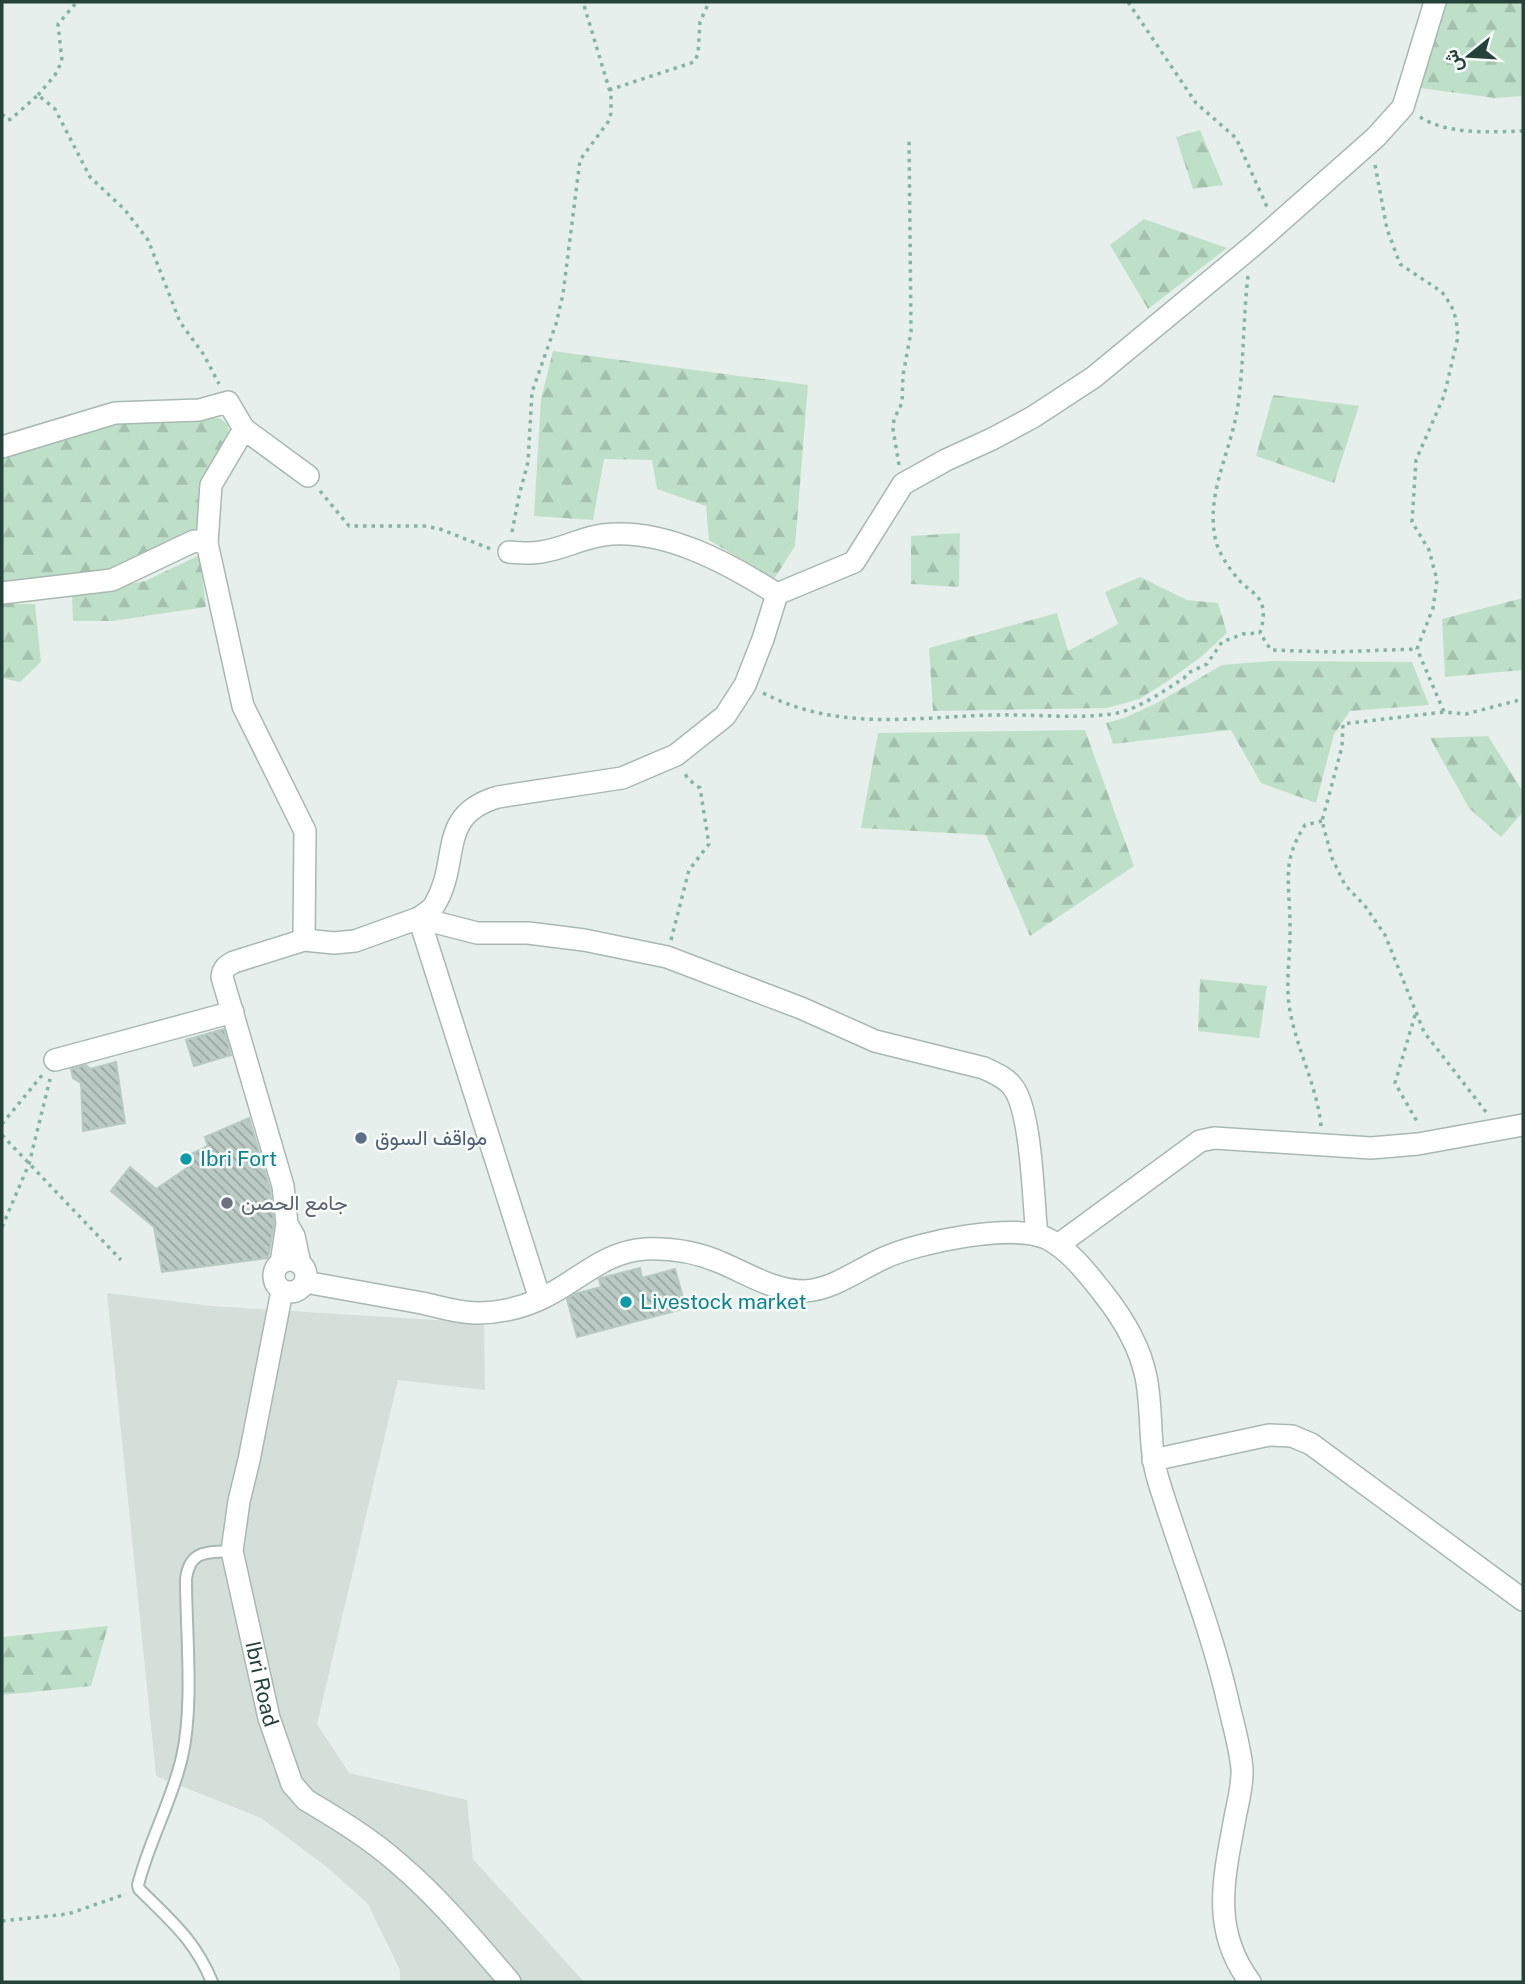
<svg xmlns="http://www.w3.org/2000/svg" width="1525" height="1984" font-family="'Public Sans',Vazirmatn,sans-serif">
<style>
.built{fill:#d4dfda}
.forest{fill:url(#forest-firs)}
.building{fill:url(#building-back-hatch);stroke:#b8c9c2;stroke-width:2}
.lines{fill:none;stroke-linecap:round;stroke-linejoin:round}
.service-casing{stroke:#a8b8b2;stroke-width:14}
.minor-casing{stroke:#a8b8b2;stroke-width:24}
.tertiary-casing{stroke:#a8b8b2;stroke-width:24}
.path{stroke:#86b3a5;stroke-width:3.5;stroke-dasharray:3.5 5;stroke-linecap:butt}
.service{stroke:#fff;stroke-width:10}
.minor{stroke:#fff;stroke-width:21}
.tertiary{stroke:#fff;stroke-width:21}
.service-dot{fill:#5c6f8a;stroke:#f7fbf9;stroke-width:2.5}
.culture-dot{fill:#0f9aa8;stroke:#f7fbf9;stroke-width:2.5}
.worship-dot{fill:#6b7280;stroke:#f7fbf9;stroke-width:2.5}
.labels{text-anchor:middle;stroke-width:5;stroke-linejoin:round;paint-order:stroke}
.service-label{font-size:21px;fill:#4e5e75;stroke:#f7fbf9;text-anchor:start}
.culture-label{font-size:21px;fill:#0d838f;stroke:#f7fbf9;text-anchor:start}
.worship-label{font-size:21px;fill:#5b616d;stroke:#f7fbf9;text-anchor:start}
.street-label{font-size:21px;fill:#24423a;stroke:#f7fbf9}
</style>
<defs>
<pattern id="forest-firs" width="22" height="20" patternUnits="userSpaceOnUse" patternTransform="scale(1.75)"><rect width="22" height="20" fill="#bfe0c8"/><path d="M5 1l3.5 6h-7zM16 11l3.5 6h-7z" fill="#a4c1ad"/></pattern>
<pattern id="building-back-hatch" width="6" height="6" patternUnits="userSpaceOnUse" patternTransform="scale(1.75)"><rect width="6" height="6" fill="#bbcac4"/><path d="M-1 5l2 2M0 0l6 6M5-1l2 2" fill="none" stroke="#98a6a0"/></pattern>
</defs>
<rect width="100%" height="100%" fill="#e6efeb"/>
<!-- built -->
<path class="built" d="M 107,1293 L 211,1306 L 484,1323 L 485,1390 L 398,1380 L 317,1724 L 349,1773 L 467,1800 L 473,1859 L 584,1982 L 400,1982 L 400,1970 L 368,1904 L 327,1867 L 261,1818 L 156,1776 Z"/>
<!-- forest -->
<path class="forest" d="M 1443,2 L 1523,2 L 1523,96 L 1495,98 L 1420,88 Z
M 1200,130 L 1223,185 L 1193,189 L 1176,137 Z
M 1144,219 L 1227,248 L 1148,309 L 1110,245 Z
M 553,351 L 808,385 L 795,546 L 774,579 L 709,540 L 706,506 L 657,489 L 652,460 L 604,459 L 593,520 L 534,516 L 541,399 Z
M 1273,395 L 1359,406 L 1334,483 L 1256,456 Z
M 204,416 L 221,419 L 228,425 L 229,438 L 199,530 L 114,571 L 2,587 L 2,453 L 115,420 Z
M 960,533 L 959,587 L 911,584 L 911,536 Z
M 200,555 L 206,607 L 112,621 L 73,621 L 72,595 L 145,581 Z
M 1140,577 L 1187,600 L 1218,603 L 1227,633 L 1202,656 L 1165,683 L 1139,699 L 1107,708 L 933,711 L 929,648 L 1057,613 L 1068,651 L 1118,624 L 1105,592 Z
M 1523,598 L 1523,670 L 1445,677 L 1442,619 Z
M 2,604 L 35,604 L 41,662 L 20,682 L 2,678 Z
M 1271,661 L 1412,662 L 1429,705 L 1350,711 L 1334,734 L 1316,803 L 1261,783 L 1231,730 L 1113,744 L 1106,723 L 1124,718 L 1157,703 L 1222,665 Z
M 1085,730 L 1134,866 L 1030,936 L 986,835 L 861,828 L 878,733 Z
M 1488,736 L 1523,792 L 1523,812 L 1501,837 L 1469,808 L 1430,738 Z
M 1200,979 L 1267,986 L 1259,1038 L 1198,1031 Z
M 108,1626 L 91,1686 L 2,1695 L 2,1637 Z"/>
<!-- building -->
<path class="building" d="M 224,1029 L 231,1055 L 194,1066 L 186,1040 Z
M 116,1062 L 125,1123 L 83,1131 L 81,1083 L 73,1078 L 71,1069 L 86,1065 L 90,1069 Z
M 249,1118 L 270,1189 L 274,1224 L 268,1258 L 162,1272 L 154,1227 L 111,1191 L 130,1167 L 156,1189 L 190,1166 L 187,1156 L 208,1146 L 205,1137 Z
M 640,1268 L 642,1278 L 675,1269 L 686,1308 L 577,1337 L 567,1299 L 575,1294 L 601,1287 L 599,1279 L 601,1278 Z"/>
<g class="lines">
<!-- service casing -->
<g class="service-casing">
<path id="service" d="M 212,1982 C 195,1940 170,1920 139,1889 L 138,1885 C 149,1841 172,1801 182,1757 C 194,1705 186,1633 186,1579 C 190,1549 207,1553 232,1551"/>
</g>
<!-- minor casing -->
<g class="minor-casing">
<path id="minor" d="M 2,447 L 115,413 L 199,410 L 228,402 L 244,429
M 207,543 L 211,485 L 244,429 L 308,476
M 509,552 C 520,553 531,554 541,552 C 563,549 581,538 603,535 C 663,527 728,563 777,594
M 419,918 L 477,933 L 528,933 L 584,940 L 667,957 L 801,1008 L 875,1041 L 984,1068 C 994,1073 1005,1077 1012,1086 C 1032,1109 1033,1202 1037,1235
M 55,1060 L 233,1012
M 287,1224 L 294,1236 L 300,1264
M 1058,1245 L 1200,1141 L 1214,1138 L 1371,1148 L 1418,1144 L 1523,1125
M 281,1263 L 287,1224 L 283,1186 L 222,977 C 223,969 226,966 234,962 L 304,940 L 334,943 L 355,941 L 419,918 L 540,1299
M 1153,1460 L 1269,1435 L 1292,1436 L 1311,1444 L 1523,1600"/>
</g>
<!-- tertiary casing -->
<g class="tertiary-casing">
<g id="tertiary">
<path d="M 2,593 L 112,580 L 194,541 L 207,543 L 243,706 L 305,831 L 304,940"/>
<path d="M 419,918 C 424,914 432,910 435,904 C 461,860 436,815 498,797 L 622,778 L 676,755 L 725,716 L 745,685 L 763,639 L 777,594 L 854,562 L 903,484 L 946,460 L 992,439 L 1033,417 L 1094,377 L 1255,244 L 1376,137 L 1403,107 L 1435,2"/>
<circle cx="290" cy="1276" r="16"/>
<path d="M 305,1282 C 344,1289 383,1296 422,1303 C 440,1307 459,1313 477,1313 C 497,1313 520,1308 538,1300 C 576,1284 601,1252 645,1249 C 672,1248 697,1252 722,1263 C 748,1274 774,1291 804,1291 C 832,1290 858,1270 884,1258 C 918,1242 1012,1223 1046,1238 C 1069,1249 1088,1274 1103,1293 C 1122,1317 1140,1347 1146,1377 C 1153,1411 1148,1445 1158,1479 C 1181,1555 1212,1629 1229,1706 C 1234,1727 1240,1748 1242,1768 C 1243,1787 1237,1805 1234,1823 C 1223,1882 1212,1931 1250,1982"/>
<path id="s1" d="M 282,1291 L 249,1460 L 239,1501 L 232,1551 L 269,1718 L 292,1784 L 306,1800 C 338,1819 371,1839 399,1864 C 440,1899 475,1941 510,1982"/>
</g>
</g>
<!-- path -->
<path class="path" d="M 1128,2 L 1196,103 L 1236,138 L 1268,209
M 609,90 L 694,62 L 698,54 L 700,22 L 709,2
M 38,95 L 55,75 L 62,61 L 58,24 L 77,2
M 2,114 L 8,120 L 11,119 L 38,95 L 55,109 L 90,177 L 125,210 L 148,240 L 180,322 L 204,355 L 219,384
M 1420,117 C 1448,135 1490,132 1523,131
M 1375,165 L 1387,229 L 1400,264 L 1442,292 L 1451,305 L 1456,319 L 1458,337 L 1444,396 L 1416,460 L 1412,522 L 1429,550 L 1437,580 L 1433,608 L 1417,649 L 1444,712
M 1248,276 C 1243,319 1244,363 1238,405 C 1232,449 1206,492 1215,537 C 1217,551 1229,568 1238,579 C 1248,591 1262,594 1263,611 C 1264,618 1262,626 1260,633 L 1271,650 L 1332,652 L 1417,649
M 899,465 L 893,429 L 894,419 L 902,403 L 903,375 L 911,332 L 909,137
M 320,491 L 349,526 L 424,526 L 440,529 L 491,549
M 512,532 L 519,496 L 528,462 L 532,392 L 556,324 L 563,294 L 580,160 L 608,122 L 611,113 L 611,95 L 583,2
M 763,693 C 839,732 912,717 994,715 C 1032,714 1075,719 1112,714 C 1138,710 1162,692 1184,678 L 1188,673 L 1207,664 L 1222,642 L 1243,634 L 1260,633
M 671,940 L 689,870 L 709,844 L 700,788 L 688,779 L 684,772
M 1415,1015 L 1395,1083 L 1419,1125
M 1486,1112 L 1424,1032 L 1385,935 L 1365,906 L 1345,885 L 1332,858 L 1322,821 L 1342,747 L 1343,724 L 1444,712 L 1466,714 L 1523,699
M 2,1124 L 43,1074
M 1321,1126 C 1317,1087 1299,1054 1291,1016 C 1284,985 1291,956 1290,925 C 1290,905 1287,884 1289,865 C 1291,850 1297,838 1305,825 L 1322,821
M 2,1135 L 121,1260
M 2,1227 L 29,1164 L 50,1079
M 2,1921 L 68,1914 L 126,1894"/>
<!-- service -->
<use href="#service" class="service"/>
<!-- minor -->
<use href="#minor" class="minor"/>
<!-- tertiary -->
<use href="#tertiary" class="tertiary"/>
</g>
<!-- markers -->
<circle class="service-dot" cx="361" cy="1138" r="7"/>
<g class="culture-dot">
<circle cx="186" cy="1159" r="7"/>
<circle cx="626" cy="1302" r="7"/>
</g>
<circle class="worship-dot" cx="227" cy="1203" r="7"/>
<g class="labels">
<!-- service labels -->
<g class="service-label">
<text x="375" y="1145">مواقف السوق</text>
</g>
<!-- culture labels -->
<g class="culture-label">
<text x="200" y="1166">Ibri Fort</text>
<text x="640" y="1309">Livestock market</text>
</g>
<!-- worship labels -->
<g class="worship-label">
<text x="241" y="1210">جامع الحصن</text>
</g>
<!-- street labels -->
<g class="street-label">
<text dy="7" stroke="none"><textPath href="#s1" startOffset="401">Ibri Road</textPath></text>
</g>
</g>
<!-- border -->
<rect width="1525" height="1984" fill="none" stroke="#24423a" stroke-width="7"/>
<!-- north arrow -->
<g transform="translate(1469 56) rotate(252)" stroke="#f7fbf9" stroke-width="5" paint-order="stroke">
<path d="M0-5L12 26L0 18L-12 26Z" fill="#24423a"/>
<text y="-10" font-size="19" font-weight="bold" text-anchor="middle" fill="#24423a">ش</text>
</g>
</svg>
